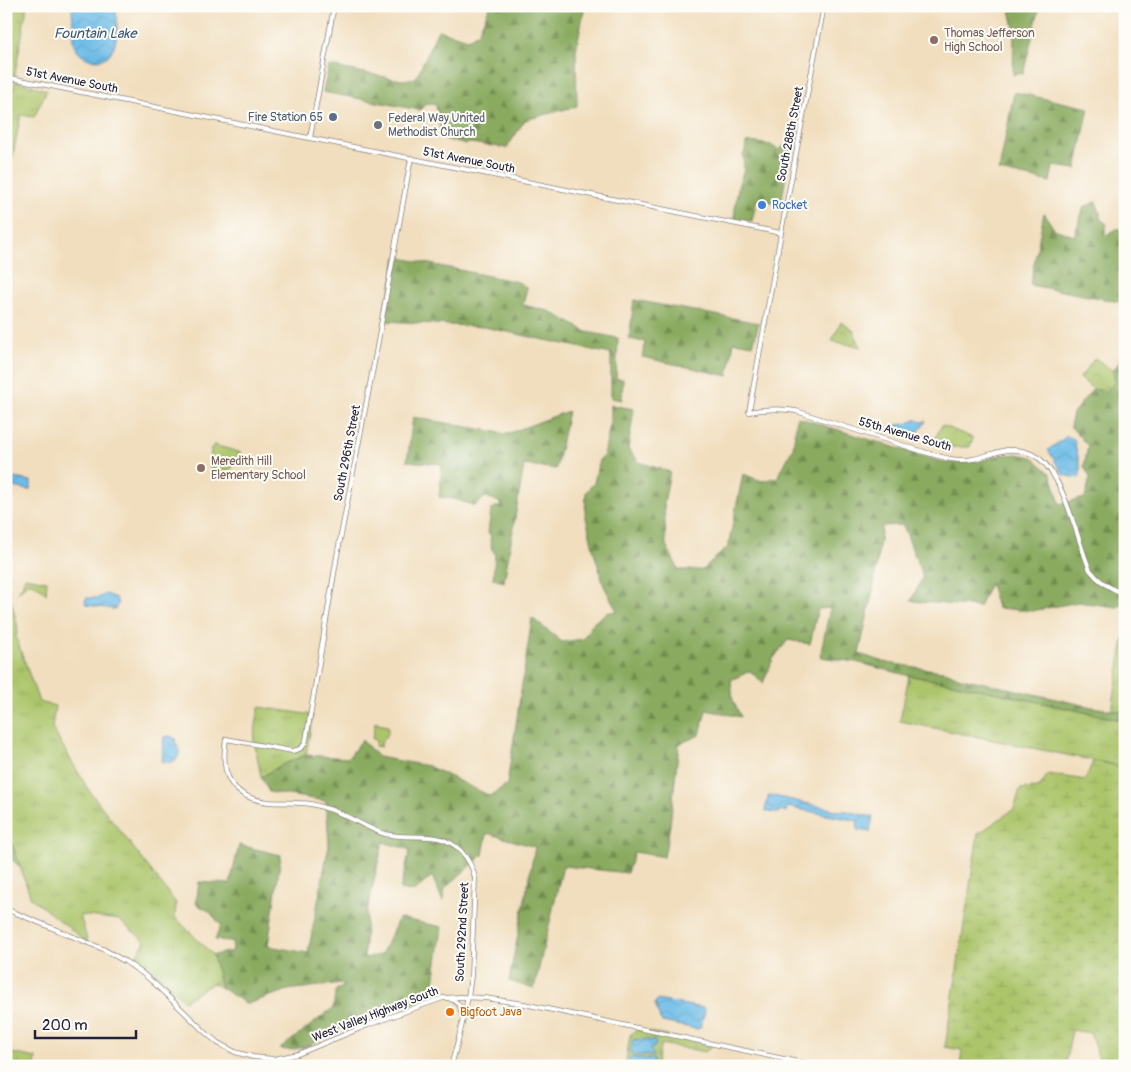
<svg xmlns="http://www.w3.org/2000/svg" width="1131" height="1072" font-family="Pangolin,sans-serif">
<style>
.grass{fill:url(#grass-tufts);stroke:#677452}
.forest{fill:url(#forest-firs);stroke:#56664c}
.wetland{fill:url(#wetland-marsh);stroke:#677452;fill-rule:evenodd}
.park{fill:url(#park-crowns);stroke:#677452}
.pitch{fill:#acc56a;stroke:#677452}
.water{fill:url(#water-waves);stroke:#476f91}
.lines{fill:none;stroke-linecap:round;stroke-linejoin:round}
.tertiary-casing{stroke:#8a807c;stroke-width:5.5}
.secondary-casing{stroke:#8a807c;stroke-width:5.5}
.tertiary{stroke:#fff;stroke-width:4}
.secondary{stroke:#fff;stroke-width:4}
.education-dot{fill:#8d6e63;stroke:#fdfcf7;stroke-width:2}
.service-dot{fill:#5c6f8a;stroke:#fdfcf7;stroke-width:2}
.worship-dot{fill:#6b7280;stroke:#fdfcf7;stroke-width:2}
.shop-dot{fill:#3f7fe0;stroke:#fdfcf7;stroke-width:2}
.food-dot{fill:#e8710a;stroke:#fdfcf7;stroke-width:2}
.labels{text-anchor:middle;stroke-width:4;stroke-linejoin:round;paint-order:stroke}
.education-label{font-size:12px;fill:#785e54;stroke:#fdfcf7;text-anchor:start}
.street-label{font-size:12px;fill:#22223b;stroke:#fdfcf7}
.service-label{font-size:12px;fill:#4e5e75;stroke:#fdfcf7;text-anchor:end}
.worship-label{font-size:12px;fill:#5b616d;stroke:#fdfcf7;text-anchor:start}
.shop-label{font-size:12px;fill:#366cbe;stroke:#fdfcf7;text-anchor:start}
.food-label{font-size:12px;fill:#c56008;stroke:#fdfcf7;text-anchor:start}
.water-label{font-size:14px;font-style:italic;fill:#3c5877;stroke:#fdfcf7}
</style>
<defs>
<pattern id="grass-tufts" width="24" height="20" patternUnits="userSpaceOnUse" patternTransform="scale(1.25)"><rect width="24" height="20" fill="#acc56a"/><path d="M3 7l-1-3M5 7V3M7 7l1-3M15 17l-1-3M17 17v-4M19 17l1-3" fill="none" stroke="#94a95d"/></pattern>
<pattern id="forest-firs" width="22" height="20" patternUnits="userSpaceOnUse" patternTransform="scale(1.25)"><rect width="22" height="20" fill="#89aa5e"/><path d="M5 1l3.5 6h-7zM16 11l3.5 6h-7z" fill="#708a4f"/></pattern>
<pattern id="wetland-marsh" width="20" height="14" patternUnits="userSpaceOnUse" patternTransform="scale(1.25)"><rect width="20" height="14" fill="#acc56a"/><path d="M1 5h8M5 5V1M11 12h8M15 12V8" fill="none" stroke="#94a95d"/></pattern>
<pattern id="park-crowns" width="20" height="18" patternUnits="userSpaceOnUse" patternTransform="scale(1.25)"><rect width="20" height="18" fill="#acc56a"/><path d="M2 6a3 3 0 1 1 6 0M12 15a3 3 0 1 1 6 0" fill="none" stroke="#94a95d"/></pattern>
<pattern id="water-waves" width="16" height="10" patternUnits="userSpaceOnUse" patternTransform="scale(1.25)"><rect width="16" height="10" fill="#6cbce7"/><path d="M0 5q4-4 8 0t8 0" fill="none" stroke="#5da1c7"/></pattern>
</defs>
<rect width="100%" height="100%" fill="#fdfcf7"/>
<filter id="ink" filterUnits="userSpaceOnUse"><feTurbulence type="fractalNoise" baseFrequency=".02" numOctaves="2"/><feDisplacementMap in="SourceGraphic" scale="10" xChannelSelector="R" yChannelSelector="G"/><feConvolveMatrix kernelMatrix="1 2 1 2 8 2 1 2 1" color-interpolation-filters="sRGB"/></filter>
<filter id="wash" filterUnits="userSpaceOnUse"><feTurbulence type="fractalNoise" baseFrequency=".0096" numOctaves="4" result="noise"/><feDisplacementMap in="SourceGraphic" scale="20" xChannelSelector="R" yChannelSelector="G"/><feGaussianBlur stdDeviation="1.12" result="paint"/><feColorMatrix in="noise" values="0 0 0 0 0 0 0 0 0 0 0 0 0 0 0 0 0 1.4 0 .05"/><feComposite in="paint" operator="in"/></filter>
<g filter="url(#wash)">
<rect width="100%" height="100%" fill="#f1debe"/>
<!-- grass -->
<path class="grass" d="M 6,6 L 27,6 L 14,79 L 6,77 Z
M 15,81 L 47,90 L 34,117 L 21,115 L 6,189 L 6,125 Z
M 6,584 L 10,595 L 18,628 L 16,637 L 39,702 L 55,706 L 52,728 L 88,789 L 176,903 L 175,917 L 213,955 L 221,988 L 213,983 L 184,1001 L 155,972 L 134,960 L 145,941 L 119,920 L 80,915 L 88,943 L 31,898 L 6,827 Z
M 1124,637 L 1125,637 L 1125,712 L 1112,710 Z
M 909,675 L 956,684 L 1125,721 L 1125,767 L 900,721 Z
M 259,707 L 313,715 L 306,755 L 282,765 L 261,777 L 255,745 L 253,744 Z"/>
<!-- forest -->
<path class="forest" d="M 490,6 L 585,6 L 576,50 L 577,106 L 525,120 L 507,148 L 470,143 L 465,144 L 442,139 L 436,105 L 426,103 L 420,110 L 323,92 L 329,66 L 396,79 L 403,80 L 416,78 L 438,30 L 468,39 L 478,33 Z
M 1009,6 L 1040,6 L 1023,74 L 1018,73 L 1013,75 L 1014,27 Z
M 1014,92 L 1089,108 L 1076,169 L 1053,166 L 1050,182 L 999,171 Z
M 751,142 L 771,145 L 778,150 L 788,144 L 791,148 L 781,204 L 757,199 L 752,221 L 735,219 L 734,217 L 738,187 L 744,169 L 743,155 L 745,151 L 746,143 Z
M 1096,202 L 1100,213 L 1100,219 L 1107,224 L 1104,236 L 1117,229 L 1125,229 L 1125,303 L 1030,285 L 1044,213 L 1054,229 L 1074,236 L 1084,207 Z
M 396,257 L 518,282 L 527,288 L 523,305 L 549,311 L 587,332 L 618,338 L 616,379 L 623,379 L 622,400 L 611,398 L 611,354 L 484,327 L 385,321 Z
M 634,300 L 759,323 L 753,345 L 734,342 L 728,376 L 642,357 L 645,342 L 629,339 Z
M 1125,348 L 1125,604 L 1117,607 L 1078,602 L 1032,611 L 997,608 L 990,583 L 979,607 L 911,601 L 923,577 L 903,525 L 882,526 L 873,590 L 859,654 L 888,663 L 948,672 L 958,677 L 1092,707 L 1125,712 L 1125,721 L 956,684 L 906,675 L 856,662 L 820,657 L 830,608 L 818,609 L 810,644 L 788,640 L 773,659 L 763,683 L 750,671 L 731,680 L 733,701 L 741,717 L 706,710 L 700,735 L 679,744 L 670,825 L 664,857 L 634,852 L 627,873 L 563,866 L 534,989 L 509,981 L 535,847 L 487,833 L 483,855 L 445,888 L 443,902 L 432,876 L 415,891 L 400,890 L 410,850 L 383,842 L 367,911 L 364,958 L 381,955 L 399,918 L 442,927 L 432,997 L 354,1021 L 308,1046 L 289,1050 L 280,1049 L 333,1008 L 336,990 L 343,987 L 343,983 L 288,990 L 247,1004 L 221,988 L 213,955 L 233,951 L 232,941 L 215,940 L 221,925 L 209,911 L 196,904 L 199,882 L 230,884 L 239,845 L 281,855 L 268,946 L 308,953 L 329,845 L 326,801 L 269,792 L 261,777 L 282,765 L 306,755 L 348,758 L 362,740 L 378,757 L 428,766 L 490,796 L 507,784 L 532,618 L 562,642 L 583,639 L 592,624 L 606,613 L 617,611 L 604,586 L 594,552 L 585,513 L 586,492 L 594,483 L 599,460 L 604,456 L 611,419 L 611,405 L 634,409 L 628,449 L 639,462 L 670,472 L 664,503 L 666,545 L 679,570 L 702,570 L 728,547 L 743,474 L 762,481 L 778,477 L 793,448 L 797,417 L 945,463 L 980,461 L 1001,455 L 1018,454 L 1032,457 L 1051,474 L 1060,504 L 1085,498 L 1090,477 L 1084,466 L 1088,446 L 1070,426 L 1073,413 L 1093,389 L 1106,391 L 1115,382 L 1113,371 L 1119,362 Z
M 568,411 L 556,469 L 524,465 L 504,582 L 493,579 L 495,554 L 492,549 L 490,541 L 491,536 L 488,533 L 491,510 L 495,507 L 501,507 C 500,500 491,499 485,497 L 475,506 L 455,499 L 439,497 L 442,464 L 407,461 L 413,417 L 507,434 Z
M 6,827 L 21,868 L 6,854 Z"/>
<!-- wetland -->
<path class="wetland" d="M 1093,761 L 1125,767 L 1125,1060 L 1100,1061 L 1090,1033 L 1072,1030 L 1065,1066 L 960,1066 L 962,1050 L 945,1047 L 978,834 L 1014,809 L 1020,789 L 1039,788 L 1048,774 L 1085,780 Z
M 636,1029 L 712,1046 L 705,1052 L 661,1044 L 656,1066 L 636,1066 L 636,1065 L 646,1065 L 653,1063 L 654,1059 L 647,1059 L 633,1057 L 631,1063 L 627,1066 L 625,1066 L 630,1035 ZM 642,1039 L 651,1041 L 651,1048 L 650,1049 L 653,1056 L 637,1055 Z
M 6,1052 L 36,1058 L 35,1066 L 6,1066 Z"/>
<!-- park -->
<path class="park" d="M 841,322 L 853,330 L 861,347 L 832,341 Z
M 1095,358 L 1113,371 L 1115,382 L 1106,391 L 1093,389 L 1080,378 Z
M 942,425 L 973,438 L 970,447 L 943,447 L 943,441 L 941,440 L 934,440 Z
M 25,577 L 47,581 L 46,594 C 40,588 36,582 27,583 L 19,592 L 17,592 L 22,586 Z
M 377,722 L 378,724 L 388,726 C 389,732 387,737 382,740 L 381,747 L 375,746 L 376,740 L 372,739 L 375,724 L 374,723 Z"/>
<!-- pitch -->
<path class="pitch" d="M 214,445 L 242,453 C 235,469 227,474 210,475 L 211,448 Z"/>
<!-- water -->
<path class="water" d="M 72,6 L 115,6 C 118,19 119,40 111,52 C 102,66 79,60 74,45 C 72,40 73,34 73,30 C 73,22 72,14 72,6 Z
M 917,419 L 920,422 L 926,421 L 920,430 L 915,435 L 896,428 L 897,425 L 906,424 Z
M 1067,436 L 1074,439 L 1081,470 L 1079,478 L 1064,475 L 1048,450 Z
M 8,477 L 31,481 L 31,488 L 29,490 L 8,486 L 6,484 Z
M 106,594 L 116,598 L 118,604 L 115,609 L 112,609 L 87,605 L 85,603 L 86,598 L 98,598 Z
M 170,736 L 176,739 L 175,742 C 181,748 181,760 171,762 C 169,762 164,762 162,762 L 164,737 Z
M 770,795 L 840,811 L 847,811 L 873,817 L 870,830 L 870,832 L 857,830 L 858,821 L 787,807 L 786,812 L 780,810 L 779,813 L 769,812 L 765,810 L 768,797 Z
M 657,1000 L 704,1008 L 705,1011 L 700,1028 L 697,1029 L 662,1022 L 660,1020 L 655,1004 Z
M 642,1039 L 655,1041 L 656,1043 L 655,1047 L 650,1049 L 653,1054 L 653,1056 L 637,1055 L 631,1052 L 631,1048 L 633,1040 Z
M 630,1057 L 647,1059 L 654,1059 L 653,1063 L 646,1065 L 627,1066 L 631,1063 L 629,1059 Z"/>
</g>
<g filter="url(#ink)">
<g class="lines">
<!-- tertiary casing -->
<g class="tertiary-casing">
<path id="tertiary" d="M 310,138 L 334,6
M 411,158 L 375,358 L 337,556 L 306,740 C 304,748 299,750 292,751 L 226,739 C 220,774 230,797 268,802 C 279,803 289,802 299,803 C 308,803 317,805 325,808 C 346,813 364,828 385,834 C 413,841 438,828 461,851 C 468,859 473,867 475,878 L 471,976 L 468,997
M 781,233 L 749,412 C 764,409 780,408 796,411 L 924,452 C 941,457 957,462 973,459 C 985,457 995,452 1007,450 C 1018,449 1031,452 1040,459 C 1065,479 1077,540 1090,570 C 1099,582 1110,589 1125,594"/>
</g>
<!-- secondary casing -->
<g class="secondary-casing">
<path id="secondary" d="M 6,77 L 781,233 L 824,6
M 6,909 L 103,949 L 126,962 L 142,973 L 154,983 L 206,1033 L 218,1043 L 235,1052 L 253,1057 L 274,1059 L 298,1054 L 368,1025 L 423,1005 L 443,998 L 460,997 L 485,998 L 524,1004 L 817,1066
M 448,998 C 458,1001 461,1006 462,1016
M 451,1066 L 459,1037 L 468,997"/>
</g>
<!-- tertiary -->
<use href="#tertiary" class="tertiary"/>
<!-- secondary -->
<use href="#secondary" class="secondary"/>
</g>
</g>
<!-- markers -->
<g class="education-dot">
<circle cx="934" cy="40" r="5"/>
<circle cx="201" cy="468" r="5"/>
</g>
<circle class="service-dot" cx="333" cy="117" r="5"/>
<circle class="worship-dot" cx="378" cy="125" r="5"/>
<circle class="shop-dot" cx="762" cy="205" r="5"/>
<circle class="food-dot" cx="450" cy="1012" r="5"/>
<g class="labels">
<!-- education labels -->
<g class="education-label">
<text x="944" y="37">Thomas Jefferson<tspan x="944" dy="14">High School</tspan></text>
<text x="211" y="465">Meredith Hill<tspan x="211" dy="14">Elementary School</tspan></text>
</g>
<!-- street labels -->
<g class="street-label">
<text transform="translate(72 80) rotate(11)" y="4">51st Avenue South</text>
<text transform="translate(790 134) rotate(-79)" y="4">South 288th Street</text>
<text transform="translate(469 160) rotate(11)" y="4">51st Avenue South</text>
<text transform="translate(905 434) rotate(16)" y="4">55th Avenue South</text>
<text transform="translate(347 453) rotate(-79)" y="4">South 296th Street</text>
<text transform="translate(462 932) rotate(-87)" y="4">South 292nd Street</text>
<text transform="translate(375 1014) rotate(-21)" y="4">West Valley Highway South</text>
</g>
<!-- service labels -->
<g class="service-label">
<text x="323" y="121">Fire Station 65</text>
</g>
<!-- worship labels -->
<g class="worship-label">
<text x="388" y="122">Federal Way United<tspan x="388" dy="14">Methodist Church</tspan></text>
</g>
<!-- shop labels -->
<g class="shop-label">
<text x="772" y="209">Rocket</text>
</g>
<!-- food labels -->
<g class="food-label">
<text x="460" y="1016">Bigfoot Java</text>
</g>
<!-- water labels -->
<g class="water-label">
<text x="95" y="38">Fountain Lake</text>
</g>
</g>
<!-- margin -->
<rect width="1131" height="1072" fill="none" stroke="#fdfcf7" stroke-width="25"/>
<!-- scale -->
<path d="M35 1030v8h101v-8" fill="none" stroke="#22223b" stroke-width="2.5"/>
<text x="42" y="1030" font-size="15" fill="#22223b" stroke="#fdfcf7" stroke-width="4" paint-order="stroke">200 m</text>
</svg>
